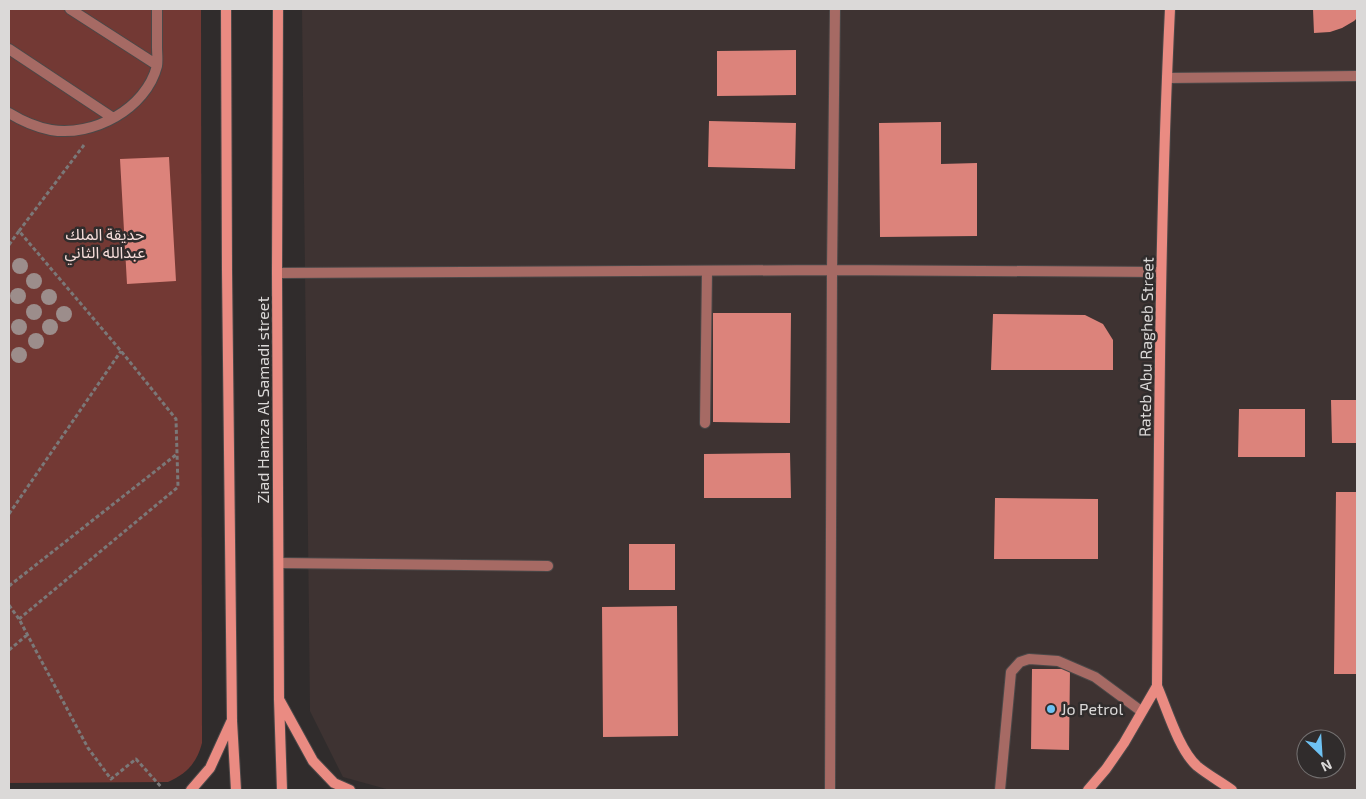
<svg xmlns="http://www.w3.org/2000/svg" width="1366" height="799" font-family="'Exo 2','Noto Sans Arabic',sans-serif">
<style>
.built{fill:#3e3332;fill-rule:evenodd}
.green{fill:#733934}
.building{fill:#dc837b}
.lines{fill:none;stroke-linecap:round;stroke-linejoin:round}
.lane-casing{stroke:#4b4848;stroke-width:12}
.street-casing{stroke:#4b4848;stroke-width:12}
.secondary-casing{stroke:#4b4848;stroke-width:12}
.path{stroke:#7b7878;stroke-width:3;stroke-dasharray:4 2.5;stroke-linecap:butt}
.lane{stroke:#a66a64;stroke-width:10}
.street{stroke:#a66a64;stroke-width:10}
.secondary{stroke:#ea8b82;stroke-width:10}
.tree{fill:#9c8d8b}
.poi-dot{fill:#6ec2f3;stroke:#302c2c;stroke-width:2}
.labels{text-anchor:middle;stroke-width:5;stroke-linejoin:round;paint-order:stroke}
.park-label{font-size:16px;fill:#f5dcd9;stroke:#302c2c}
.street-label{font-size:16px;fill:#dbd9d8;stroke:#302c2c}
.poi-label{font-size:16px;fill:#dbd9d8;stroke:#302c2c;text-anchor:start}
</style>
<rect width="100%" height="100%" fill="#302c2c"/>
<!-- built -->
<path class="built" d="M 302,9 L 1357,9 L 1357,790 L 390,790 L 343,777 L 310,711 ZM 1306,739 L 1336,739 L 1336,769 L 1306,769 Z"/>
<!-- green -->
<path class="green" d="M 9,9 L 201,9 L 202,743 C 197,763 186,774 168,782 L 9,783 Z"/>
<!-- building -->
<path class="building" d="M 1313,9 L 1357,9 L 1357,18 L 1354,21 L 1342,28 L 1330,32 L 1314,33 Z
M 796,50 L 796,95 L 717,96 L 717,51 Z
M 709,121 L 796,123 L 795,169 L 708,167 Z
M 941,122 L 941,164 L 977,163 L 977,236 L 880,237 L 879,123 Z
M 169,157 L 176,281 L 127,284 L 120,159 Z
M 713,313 L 791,313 L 790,423 L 713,422 Z
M 993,314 L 1085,315 L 1103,324 L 1113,340 L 1113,370 L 991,370 Z
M 1331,400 L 1357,400 L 1357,443 L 1332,443 Z
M 1239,409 L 1305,409 L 1305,457 L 1238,457 Z
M 790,453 L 791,498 L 704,498 L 704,454 Z
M 1336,492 L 1357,492 L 1357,674 L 1334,674 Z
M 995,498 L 1098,499 L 1098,559 L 994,559 Z
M 629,544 L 675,544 L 675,590 L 629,590 Z
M 677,606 L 678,736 L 603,737 L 602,607 Z
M 1032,669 L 1070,669 L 1069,750 L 1031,749 Z"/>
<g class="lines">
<!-- lane casing -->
<g class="lane-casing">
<path id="lane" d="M 70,9 L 157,65
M 9,49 L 113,118
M 1167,78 L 1357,76
M 9,113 C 22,121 35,127 51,130 C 93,137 146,109 157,66 C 158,60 157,53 157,47 C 157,34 157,22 157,9
M 705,423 L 707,271
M 279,563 L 548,566
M 1000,790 L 1011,672 L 1020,662 L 1029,659 L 1058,661 L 1095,677 L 1141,711"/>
</g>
<!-- street casing -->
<g class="street-casing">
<path id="street" d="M 277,273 L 832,270 L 1161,272
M 830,790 L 832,270 L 835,9"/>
</g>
<!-- secondary casing -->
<g class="secondary-casing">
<path id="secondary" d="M 226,9 L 227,270 L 232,721 L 236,790
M 278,9 L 277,273 L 279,699 L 282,790
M 1170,9 C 1159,234 1159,460 1157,686 C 1167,709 1179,750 1197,766 C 1208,775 1221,782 1232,790
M 280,701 L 313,761 L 334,783 L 350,790
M 191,790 L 210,768 L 231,722
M 1088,790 L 1106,769 L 1124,743 L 1157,686"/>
</g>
<!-- path -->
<path class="path" d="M 19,231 L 84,145
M 9,245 L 19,231 L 121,351 L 176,419 L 178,487 L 19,619
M 9,514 L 121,351
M 9,586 L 177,454
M 9,605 L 19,619 L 88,748 L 111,779 L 136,759 L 162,788
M 9,650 L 27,635"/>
<!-- lane -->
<use href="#lane" class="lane"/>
<!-- street -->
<use href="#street" class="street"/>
<!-- secondary -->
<use href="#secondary" class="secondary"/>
</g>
<!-- trees -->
<g class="tree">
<circle cx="20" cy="266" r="8"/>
<circle cx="34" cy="281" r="8"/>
<circle cx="18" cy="296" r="8"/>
<circle cx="49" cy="297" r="8"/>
<circle cx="34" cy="312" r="8"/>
<circle cx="64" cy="314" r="8"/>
<circle cx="19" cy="327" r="8"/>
<circle cx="50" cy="327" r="8"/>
<circle cx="36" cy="341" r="8"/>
<circle cx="19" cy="355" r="8"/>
</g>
<!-- markers -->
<circle class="poi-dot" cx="1051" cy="709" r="5"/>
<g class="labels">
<!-- park labels -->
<g class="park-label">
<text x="105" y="240">حديقة الملك<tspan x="105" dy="18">عبدالله الثاني</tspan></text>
</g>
<!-- street labels -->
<g class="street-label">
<text transform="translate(1146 347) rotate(-89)" y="6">Rateb Abu Ragheb Street</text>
<text transform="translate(263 400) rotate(-90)" y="6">Ziad Hamza Al Samadi street</text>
</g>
<!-- poi labels -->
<g class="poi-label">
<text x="1061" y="715">Jo Petrol</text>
</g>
</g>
<!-- border -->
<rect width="1366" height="799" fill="none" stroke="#dbd9d8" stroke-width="20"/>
<!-- north arrow -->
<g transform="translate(1321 754) rotate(155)"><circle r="24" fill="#302c2c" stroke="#747171"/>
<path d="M0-4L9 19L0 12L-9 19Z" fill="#6ec2f3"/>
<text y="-8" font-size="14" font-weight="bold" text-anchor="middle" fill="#dbd9d8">N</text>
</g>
</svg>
